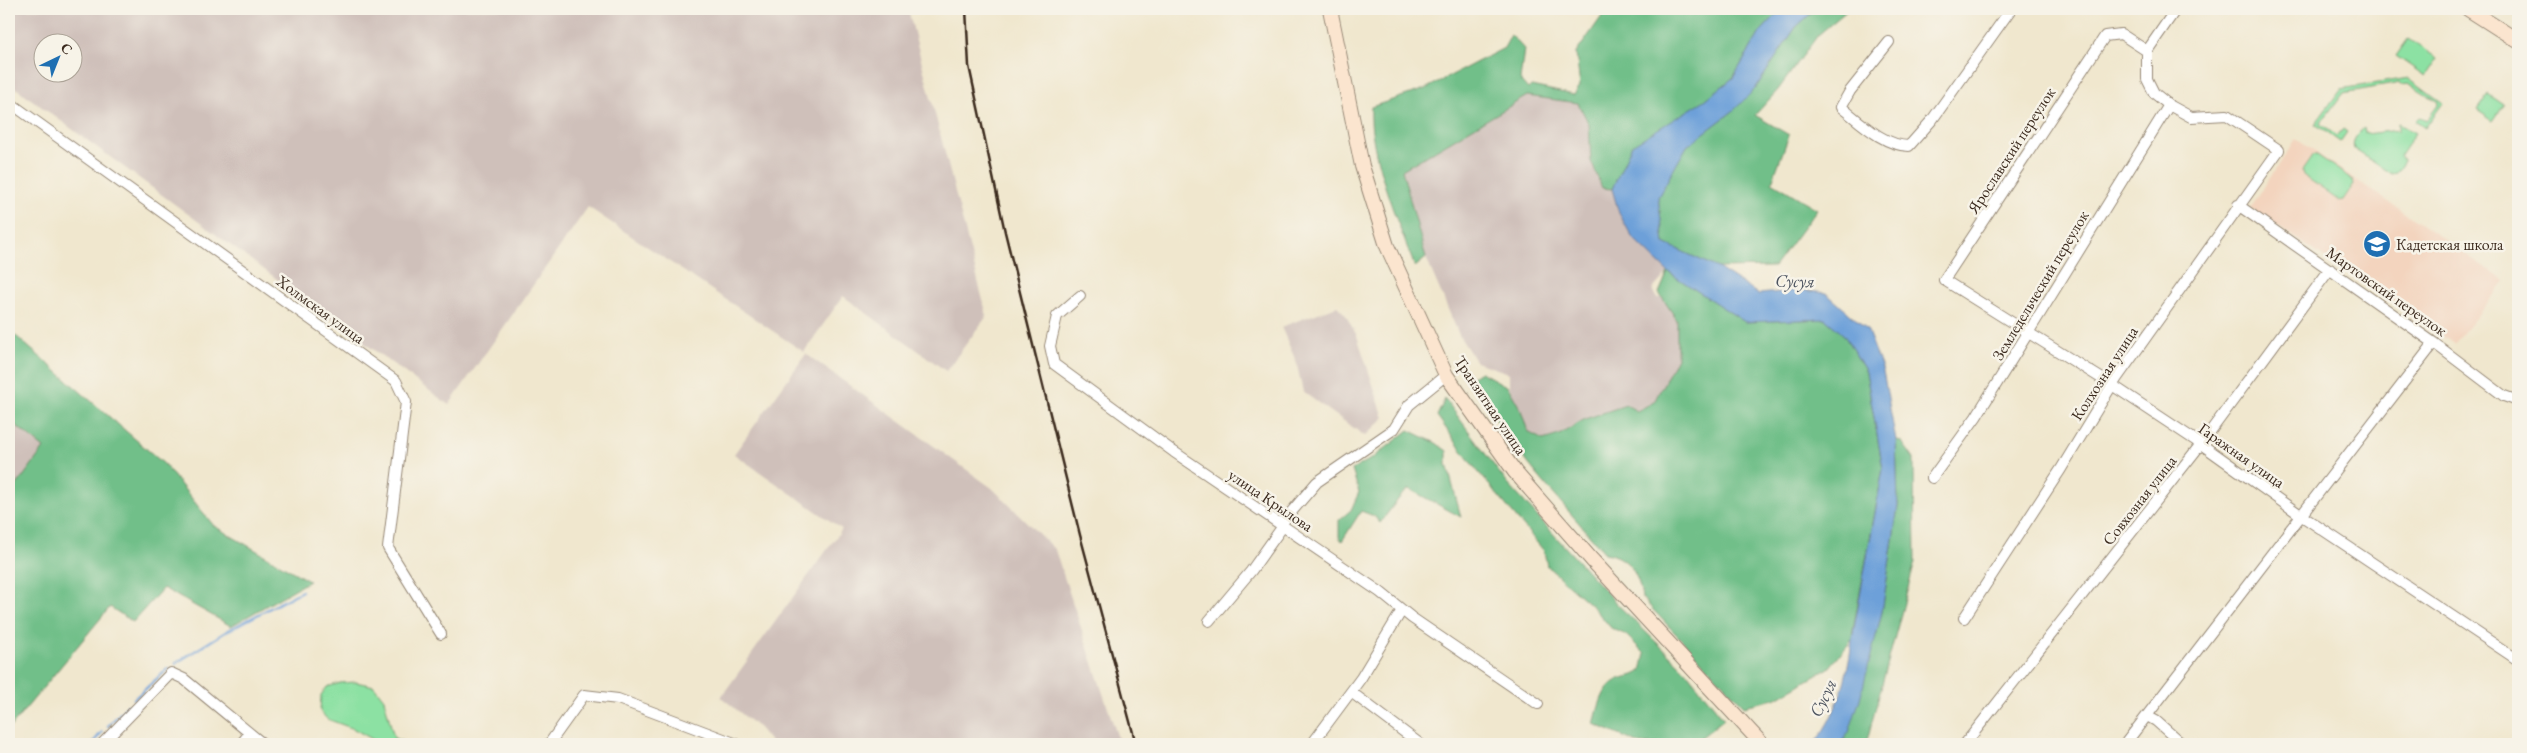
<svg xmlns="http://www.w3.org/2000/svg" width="2527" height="753" font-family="'EB Garamond',serif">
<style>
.built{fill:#f3d4be}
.industrial{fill:#cfc0ba;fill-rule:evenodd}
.green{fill:#8ce1a3;stroke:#648660}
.forest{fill:#71bf89;stroke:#567454}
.water{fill:#6da0d9;stroke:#54657c}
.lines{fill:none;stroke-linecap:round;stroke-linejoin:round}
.stream{stroke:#6da0d9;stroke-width:2.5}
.street-casing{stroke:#968876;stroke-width:12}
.secondary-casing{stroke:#968876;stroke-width:16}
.street{stroke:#fff;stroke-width:10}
.secondary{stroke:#fbe5cf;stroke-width:14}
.rail{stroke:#3b2a1e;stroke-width:2.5}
.labels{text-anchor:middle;stroke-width:5;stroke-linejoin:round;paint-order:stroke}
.street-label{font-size:16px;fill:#3b2a1e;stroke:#f7f3e8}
.poi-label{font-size:16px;fill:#3b2a1e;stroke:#f7f3e8;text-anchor:start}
.water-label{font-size:18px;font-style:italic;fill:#4c535f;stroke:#f7f3e8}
</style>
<rect width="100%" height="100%" fill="#f7f3e8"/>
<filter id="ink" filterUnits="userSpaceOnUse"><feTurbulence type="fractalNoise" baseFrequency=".02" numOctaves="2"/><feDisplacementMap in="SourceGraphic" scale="10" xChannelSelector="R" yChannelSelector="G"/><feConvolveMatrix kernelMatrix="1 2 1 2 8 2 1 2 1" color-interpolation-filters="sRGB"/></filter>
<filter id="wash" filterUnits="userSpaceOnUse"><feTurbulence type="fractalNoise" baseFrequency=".0096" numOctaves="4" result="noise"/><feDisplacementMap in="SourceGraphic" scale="20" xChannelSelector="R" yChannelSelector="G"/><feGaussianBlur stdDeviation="1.12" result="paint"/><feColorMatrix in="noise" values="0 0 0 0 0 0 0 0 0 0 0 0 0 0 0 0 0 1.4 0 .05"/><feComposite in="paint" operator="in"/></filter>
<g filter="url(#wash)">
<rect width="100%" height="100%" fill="#f0e7ce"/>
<!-- built -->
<path class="built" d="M 2296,139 L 2505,281 L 2454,344 L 2250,208 Z"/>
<!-- industrial -->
<path class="industrial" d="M 9,9 L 908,9 L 987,316 L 946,371 L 843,296 L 804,352 L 588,207 L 449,405 L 9,83 ZM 42,42 L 72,42 L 72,72 L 42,72 Z
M 1526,96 L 1578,102 L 1589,124 L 1591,161 L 1602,188 L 1612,189 L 1619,213 L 1632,237 L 1668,272 L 1653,289 L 1657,298 L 1666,297 L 1677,320 L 1677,358 L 1654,403 L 1637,411 L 1585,419 L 1560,434 L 1543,440 L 1528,432 L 1509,386 L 1509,373 L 1476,362 L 1460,337 L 1426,258 L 1402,170 Z
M 1337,306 L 1345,314 L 1357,336 L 1384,418 L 1365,436 L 1303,392 L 1296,361 L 1281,327 Z
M 806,354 L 992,488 L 1055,550 L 1120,744 L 772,744 L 759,728 L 721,697 L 842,529 L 734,454 Z
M 9,420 L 45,448 L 9,496 Z"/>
<!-- green -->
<path class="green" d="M 2408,39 L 2437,58 L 2425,76 L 2396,56 Z
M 2409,78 L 2443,103 L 2425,128 L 2415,121 L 2419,117 L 2426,121 L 2438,105 L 2437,101 L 2410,84 L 2400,85 L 2400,83 L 2343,93 L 2320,124 L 2337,136 L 2343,129 L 2347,132 L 2340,142 L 2315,124 L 2341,89 Z
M 2488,94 L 2504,105 L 2493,121 L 2477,110 Z
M 2398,123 L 2415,133 L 2399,157 L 2404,161 L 2396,173 L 2391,174 L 2354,149 C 2351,141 2358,133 2364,128 L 2365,134 L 2398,130 Z
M 2313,155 L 2317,155 L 2353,180 L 2354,184 L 2343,200 L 2339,201 L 2303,175 L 2302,171 Z
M 356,682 L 374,686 L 384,699 L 394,738 L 409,744 L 381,744 L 354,729 L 327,719 L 320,711 L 321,695 L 327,687 L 340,683 Z"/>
<!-- forest -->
<path class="forest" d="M 1607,9 L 1782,9 L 1761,31 L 1733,78 L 1705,100 L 1632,146 L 1612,189 L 1602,188 L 1591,161 L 1589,124 L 1578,103 L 1527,96 L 1402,170 L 1426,258 L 1415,267 C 1398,223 1368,153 1371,107 L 1425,89 L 1504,48 L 1511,35 L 1524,49 L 1520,80 L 1528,89 L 1531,86 L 1574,95 L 1580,86 L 1576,53 Z
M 1816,9 L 1849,9 L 1818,35 L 1778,90 L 1755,115 L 1789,135 L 1772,182 L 1817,209 L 1774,267 L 1718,268 L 1664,243 L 1658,197 L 1687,146 L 1733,111 L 1755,89 L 1796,27 Z
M 1668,272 L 1745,322 L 1825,319 L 1844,335 L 1866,372 L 1883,469 L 1851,641 L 1829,668 L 1775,699 L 1744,706 L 1642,598 C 1639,575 1629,556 1605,553 C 1557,497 1504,443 1472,377 L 1481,372 L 1508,387 L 1521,410 L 1528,432 L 1543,440 L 1559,435 L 1585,419 L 1626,405 L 1637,411 L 1654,402 L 1677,358 L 1677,320 L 1659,293 Z
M 9,330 L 164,464 L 214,526 L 309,581 L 231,626 L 163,588 L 133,622 L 110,607 L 9,729 L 9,496 L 44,448 L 9,420 Z
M 1445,399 L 1507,483 L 1617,604 L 1684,669 L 1724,719 L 1698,740 L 1683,744 L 1640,744 L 1594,724 C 1599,707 1602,684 1622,678 C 1630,676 1634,676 1641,671 L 1645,654 L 1626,635 L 1611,628 L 1594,608 L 1547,566 L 1544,551 L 1471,463 L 1437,416 Z
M 1409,430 L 1436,443 L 1447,451 L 1447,464 L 1461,517 L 1409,489 L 1400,497 L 1380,523 L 1374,516 L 1361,511 L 1342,541 L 1339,537 L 1339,520 L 1351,510 L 1359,492 L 1352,470 L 1374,457 Z
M 1896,441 L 1902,442 L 1914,459 L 1915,562 L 1866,744 L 1841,744 L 1849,732 L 1882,612 L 1898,506 Z"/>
<!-- water -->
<path class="water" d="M 1782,9 L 1816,9 L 1796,27 L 1755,89 L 1733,111 L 1687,146 L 1658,197 L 1664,243 L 1718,268 L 1758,294 L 1801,290 L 1826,293 L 1867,329 L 1883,371 L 1896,441 L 1898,506 L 1882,612 L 1860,699 L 1849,732 L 1840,744 L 1814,744 C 1838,713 1848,677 1852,639 L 1883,469 L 1866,372 L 1844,335 L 1825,319 L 1745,322 L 1668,272 L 1632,237 L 1619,213 L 1612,189 L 1632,145 L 1705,100 L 1733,78 L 1761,31 Z"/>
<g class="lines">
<!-- stream -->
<path class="stream" d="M 176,663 L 227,631 L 302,591
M 134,699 L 169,668
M 108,726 L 128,705
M 92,744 L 102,732"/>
</g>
</g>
<g filter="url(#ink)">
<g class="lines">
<!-- street casing -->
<g class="street-casing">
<path id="street" d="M 2513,38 L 2518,29
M 1889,42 L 1850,91 L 1841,107 C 1860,122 1884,146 1909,146 L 1932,120 L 2011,9
M 2147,51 L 2176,9
M 9,102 L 396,381 L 406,402 L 388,548 L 441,634
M 2238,205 L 2434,343 L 2504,396 L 2518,401
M 1080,296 L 1057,316 L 1050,346 L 1054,364 L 1174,452 L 1380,592 L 1412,618 L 1538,704
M 1932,478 L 1976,417 L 2169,105
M 1281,524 L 1317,482 L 1394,429 L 1409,405 L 1446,375
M 1964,618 L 2061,469 L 2112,385 L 2279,150 L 2227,115 L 2191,117 L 2169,105 L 2154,93 L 2147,79 L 2147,51 L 2121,34 L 2105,36 L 1944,280 L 2112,385 L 2201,444 L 2302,516 L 2518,660
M 1209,621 L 1251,571 L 1283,526
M 1351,692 L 1420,744
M 2147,716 L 2156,721 L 2182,744
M 102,744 L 171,673 L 184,679 L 263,744
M 241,744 L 249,734
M 549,744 L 584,695 L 618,699 L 737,744
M 1312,744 L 1361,678 L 1402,610
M 1965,744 L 2201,444 L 2330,269
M 2125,744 L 2434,343"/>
</g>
<!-- secondary casing -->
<g class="secondary-casing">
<path id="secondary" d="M 1330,9 L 1362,166 L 1387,246 L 1446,375 L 1515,472 L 1592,560 L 1762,744
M 2468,9 L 2518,41"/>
</g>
<!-- street -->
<use href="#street" class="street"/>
<!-- secondary -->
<use href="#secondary" class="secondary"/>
<!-- rail -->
<path class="rail" d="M 966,9 L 969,66 L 1005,232 L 1080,535 L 1136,744"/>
</g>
</g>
<!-- icons -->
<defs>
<g id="school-disc" transform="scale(1.4375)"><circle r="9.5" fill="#1f6fb2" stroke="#f7f3e8"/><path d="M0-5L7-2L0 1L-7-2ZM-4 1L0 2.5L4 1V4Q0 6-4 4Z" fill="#fff"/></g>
</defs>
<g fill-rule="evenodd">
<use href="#school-disc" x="2377" y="244"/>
</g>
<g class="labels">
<!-- street labels -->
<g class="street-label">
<text transform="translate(2011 150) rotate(-57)" y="6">Ярославский переулок</text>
<text transform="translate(2040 285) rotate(-59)" y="6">Земледельческий переулок</text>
<text transform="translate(2387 291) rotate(35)" y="6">Мартовский переулок</text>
<text transform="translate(321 309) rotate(36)" y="6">Холмская улица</text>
<text transform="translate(2104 373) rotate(-57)" y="6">Колхозная улица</text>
<text transform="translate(1491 405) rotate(56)" y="6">Транзитная улица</text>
<text transform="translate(2242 455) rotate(35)" y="6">Гаражная улица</text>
<text transform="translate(1271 500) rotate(34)" y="6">улица Крылова</text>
<text transform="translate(2139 500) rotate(-52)" y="6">Совхозная улица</text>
</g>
<!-- poi labels -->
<g class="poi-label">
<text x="2396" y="250">Кадетская школа</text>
</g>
<!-- water labels -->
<g class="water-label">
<text transform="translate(1795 281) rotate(1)" y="6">Сусуя</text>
<text transform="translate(1823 698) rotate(-64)" y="6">Сусуя</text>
</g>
</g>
<!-- margin -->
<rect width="2527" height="753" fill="none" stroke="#f7f3e8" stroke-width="30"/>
<!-- north arrow -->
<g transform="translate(58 58) rotate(43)"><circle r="24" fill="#f7f3e8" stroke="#aca397"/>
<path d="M0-4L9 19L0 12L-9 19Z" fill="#1f6fb2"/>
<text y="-8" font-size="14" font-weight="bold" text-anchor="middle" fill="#3b2a1e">С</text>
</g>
</svg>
